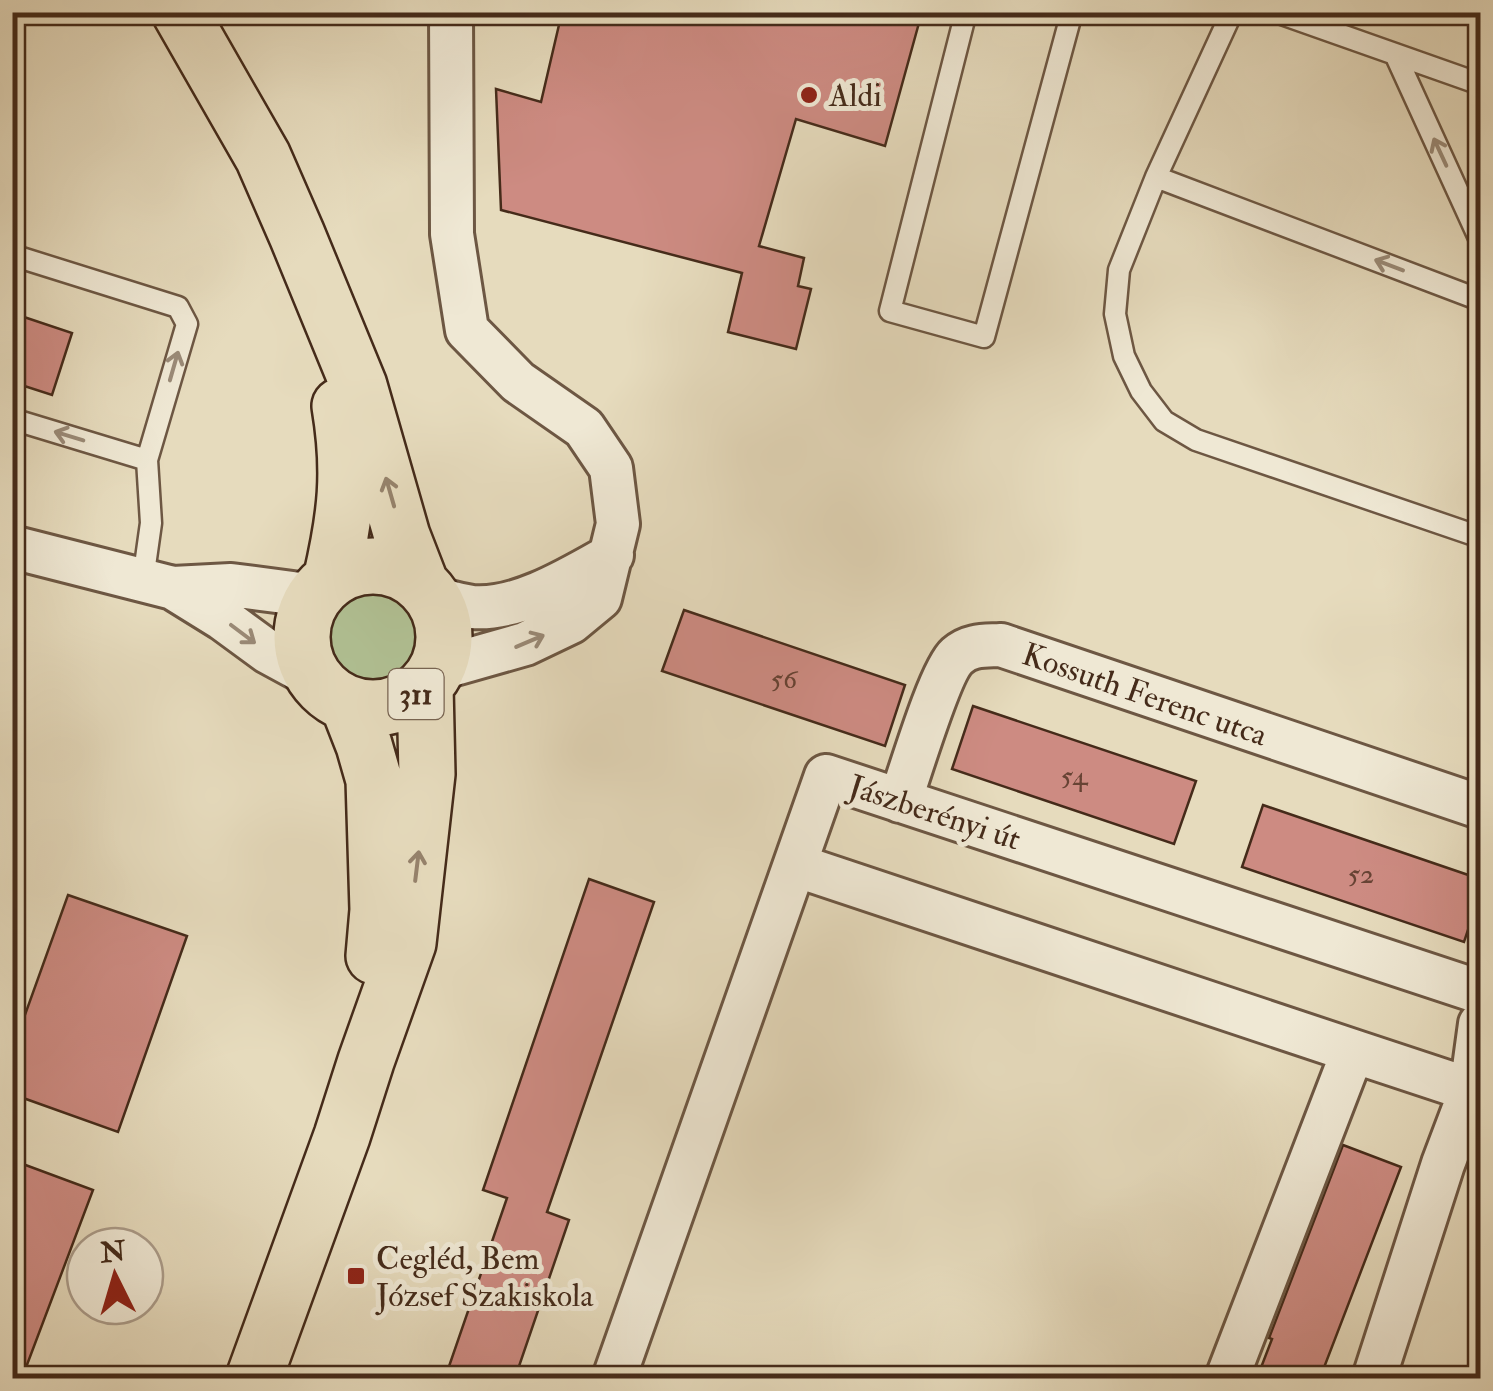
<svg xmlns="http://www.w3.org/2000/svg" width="1493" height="1391" font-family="'IM FELL Double Pica',serif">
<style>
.green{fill:#b1c194;stroke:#7b7657;stroke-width:2.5}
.building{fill:#cd8b82;stroke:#452b1a;stroke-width:2.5}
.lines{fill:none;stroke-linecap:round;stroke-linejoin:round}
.lane-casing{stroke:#6d5743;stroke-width:25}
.street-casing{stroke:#6d5743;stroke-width:48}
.primary-casing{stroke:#452b1a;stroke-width:60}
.lane{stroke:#efe8d4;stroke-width:20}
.street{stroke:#efe8d4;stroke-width:42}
.primary{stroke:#e6dbbd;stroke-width:55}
.oneway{stroke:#9a8a77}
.oneway2{stroke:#96836c}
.poi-dot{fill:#8f2418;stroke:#efe8d4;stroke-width:4}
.labels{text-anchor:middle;stroke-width:10;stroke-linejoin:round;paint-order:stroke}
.number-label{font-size:28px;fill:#674334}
.shield{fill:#efe8d4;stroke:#786452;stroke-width:2.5}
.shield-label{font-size:30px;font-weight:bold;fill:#452b1a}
.poi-label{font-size:32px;fill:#452b1a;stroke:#efe8d4;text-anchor:start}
.street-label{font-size:32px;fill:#452b1a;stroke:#efe8d4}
</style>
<rect width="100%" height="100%" fill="#e6dbbd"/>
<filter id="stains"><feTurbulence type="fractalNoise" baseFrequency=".002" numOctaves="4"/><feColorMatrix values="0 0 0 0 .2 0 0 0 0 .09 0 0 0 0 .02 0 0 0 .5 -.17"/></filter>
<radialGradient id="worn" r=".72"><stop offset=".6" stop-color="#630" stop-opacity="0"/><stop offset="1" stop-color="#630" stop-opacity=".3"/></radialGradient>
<!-- green -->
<path class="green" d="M323 638a51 51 0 1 1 102 0a51 51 0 1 1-102 0Z"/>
<!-- building -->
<path class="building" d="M 562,12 L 922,12 L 885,146 L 796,119 L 759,246 L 804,258 L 798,286 L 811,289 L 796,349 L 728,332 L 742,273 L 501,210 L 496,89 L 541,102 Z
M 12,313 L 72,333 L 52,395 L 12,382 Z
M 684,610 L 905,685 L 885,746 L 662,671 Z
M 973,706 L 1196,781 L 1174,844 L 952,769 Z
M 1263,805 L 1480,879 L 1480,894 L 1464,942 L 1242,867 Z
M 589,879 L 654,902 L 547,1212 L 569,1220 L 515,1378 L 445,1378 L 507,1198 L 483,1190 Z
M 68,895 L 187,936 L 118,1132 L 12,1094 L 12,1051 Z
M 1343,1145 L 1401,1167 L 1320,1378 L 1257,1378 L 1272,1339 L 1269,1338 Z
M 12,1160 L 93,1190 L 22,1378 L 12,1378 Z"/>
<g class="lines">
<!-- lane casing -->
<g class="lane-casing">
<path id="lane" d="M 966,12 L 890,311 L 984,337 L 1072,12
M 1232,12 L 1156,177 L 1119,270 L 1115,314 L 1124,356 L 1141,391 L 1164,421 L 1196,440 L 1480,537
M 1276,12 L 1480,84
M 1395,54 L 1480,240
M 1156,177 L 1480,300
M 12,255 L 178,307 L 187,324 L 147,460
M 12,419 L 147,460 L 151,523 L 143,580"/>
</g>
<!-- street casing -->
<g class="street-casing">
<path id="street" d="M 12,547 L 173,588 L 223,619 L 268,652 L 314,677
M 173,588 L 231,585 L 315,596
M 433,598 C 445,601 459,605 472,607 C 518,611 573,577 612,555
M 437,669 L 525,644 L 571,622 L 600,598 L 618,524 L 611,468 L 584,428 L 518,382 L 467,330 L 452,234 L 451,12
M 900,801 C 910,773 940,671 957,656 C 970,644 986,646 1001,645 L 1480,807
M 795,865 L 1353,1051 L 1227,1378
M 1353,1051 L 1471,1090
M 614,1378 L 826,776 L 1480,992
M 1374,1378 L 1443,1164 L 1471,1090 L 1480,1024"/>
</g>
<!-- primary casing -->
<g class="primary-casing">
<path id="primary" d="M 180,12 L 263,157 L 297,235 L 359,386 L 402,536 L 421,585
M302 637a71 71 0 1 1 142 0a71 71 0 1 1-142 0Z
M 331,580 C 346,515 351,472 340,406
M 348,704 L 364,745 L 374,780 L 378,910 L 374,956
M 254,1378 L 342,1136 L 366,1061 L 408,943 L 427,774 L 425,686"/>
</g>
<!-- lane -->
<use href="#lane" class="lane"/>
<!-- street -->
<use href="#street" class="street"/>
<!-- primary -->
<use href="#primary" class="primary"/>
</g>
<!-- one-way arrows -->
<defs><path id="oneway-shaft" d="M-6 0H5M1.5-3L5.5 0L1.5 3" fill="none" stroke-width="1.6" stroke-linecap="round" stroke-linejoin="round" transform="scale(2.5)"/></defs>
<g class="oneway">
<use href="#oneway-shaft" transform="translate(1440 152) rotate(-115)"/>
<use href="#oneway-shaft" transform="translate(1389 265) rotate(-159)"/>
<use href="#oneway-shaft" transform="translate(174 366) rotate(-74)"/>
<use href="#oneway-shaft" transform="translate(69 436) rotate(-163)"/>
<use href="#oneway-shaft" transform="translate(243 634) rotate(37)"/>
<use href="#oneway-shaft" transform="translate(530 641) rotate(-23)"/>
</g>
<g class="oneway2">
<use href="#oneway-shaft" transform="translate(390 492) rotate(-106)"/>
<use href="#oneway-shaft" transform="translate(417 866) rotate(-83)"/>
</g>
<!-- markers -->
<g class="poi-dot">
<circle cx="809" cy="95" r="10"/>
<rect x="346" y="1266" width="20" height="20" rx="5"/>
</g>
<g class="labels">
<!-- number labels -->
<g class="number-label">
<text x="784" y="688">56</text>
<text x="1074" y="785">54</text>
<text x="1361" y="883">52</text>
</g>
<!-- shield labels -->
<rect class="shield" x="388.5" y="669" width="55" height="50" rx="8"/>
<g class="shield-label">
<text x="416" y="704">311</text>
</g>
<!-- poi labels -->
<g class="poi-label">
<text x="829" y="106">Aldi</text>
<text x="376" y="1269">Cegléd, Bem<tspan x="376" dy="37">József Szakiskola</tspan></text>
</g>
<!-- street labels -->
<g class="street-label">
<text transform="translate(1145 694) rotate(19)" y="11">Kossuth Ferenc utca</text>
<text transform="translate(935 812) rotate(18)" y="11">Jászberényi út</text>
</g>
</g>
<!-- margin -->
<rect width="1493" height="1391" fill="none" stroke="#e6dbbd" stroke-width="50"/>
<rect x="15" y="15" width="1463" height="1361" fill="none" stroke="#452b1a" stroke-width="5"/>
<rect x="25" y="25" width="1443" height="1341" fill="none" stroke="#452b1a" stroke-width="2.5"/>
<!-- north arrow -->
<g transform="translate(115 1276) rotate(355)"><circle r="48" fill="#efe8d4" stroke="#ab9c8a" stroke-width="2.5"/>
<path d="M0-8L18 38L0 25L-18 38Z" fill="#8f2418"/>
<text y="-15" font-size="28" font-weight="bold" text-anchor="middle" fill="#452b1a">N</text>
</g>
<rect width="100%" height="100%" filter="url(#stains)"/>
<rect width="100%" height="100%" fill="url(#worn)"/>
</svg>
